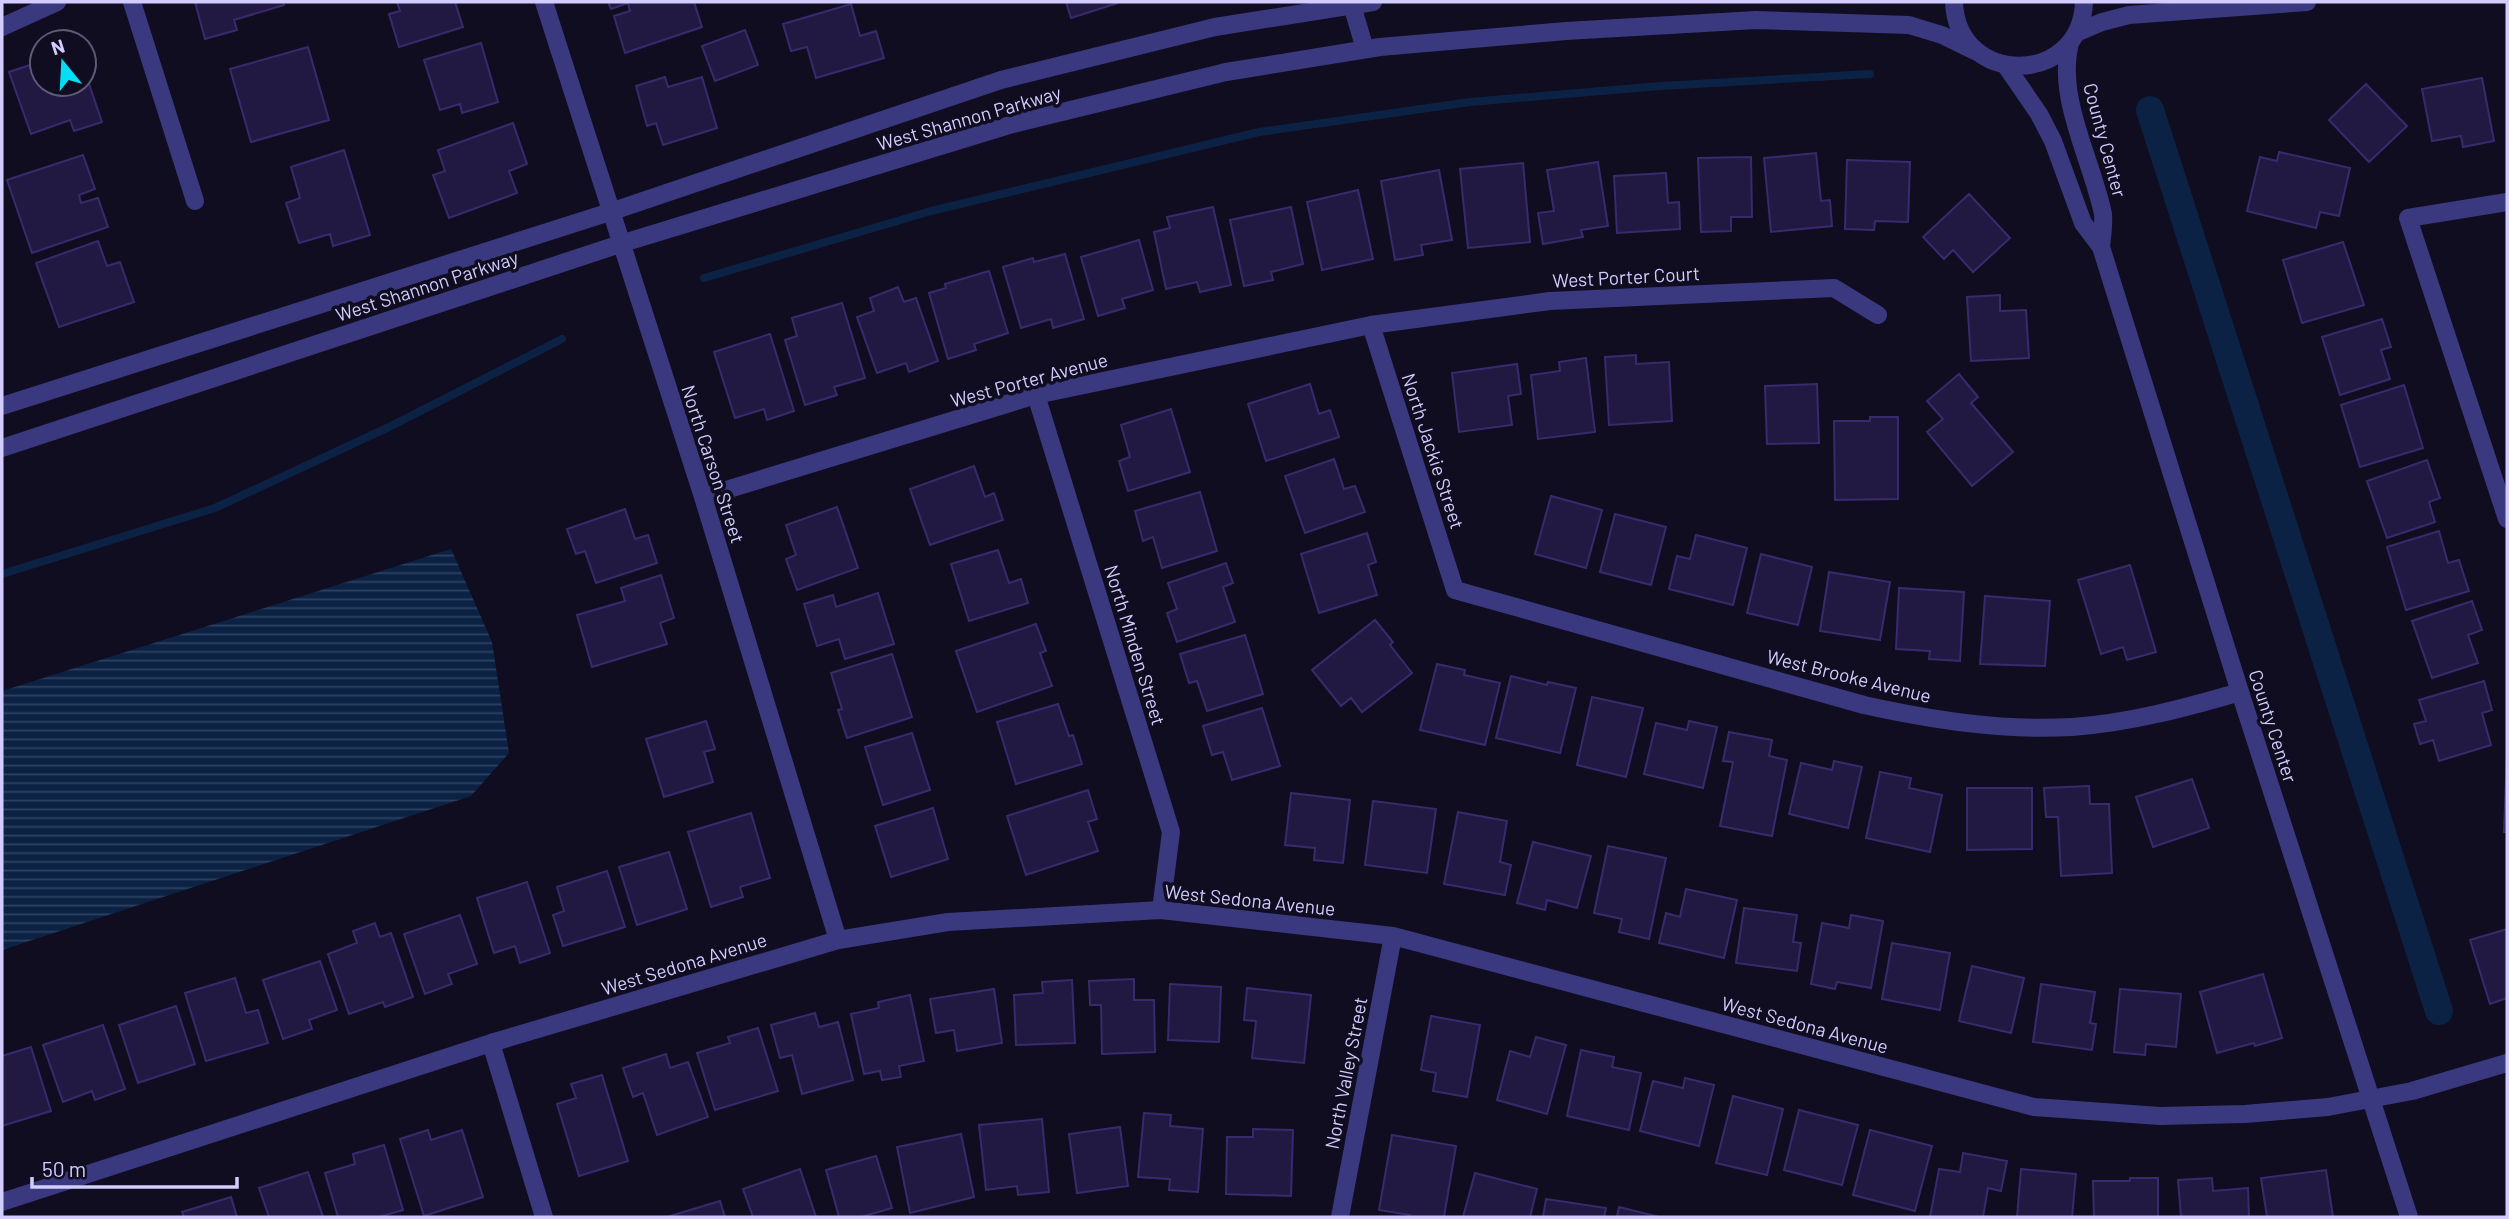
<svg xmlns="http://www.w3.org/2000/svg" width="2509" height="1219" font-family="Barlow,sans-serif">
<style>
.water{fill:url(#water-rules)}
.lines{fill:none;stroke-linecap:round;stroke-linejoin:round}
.stream{stroke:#0c2244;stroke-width:8}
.canal{stroke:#0c2244;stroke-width:28}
.building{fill:#211941;stroke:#382b6d;stroke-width:2}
.minor{stroke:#3a387f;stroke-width:18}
.tertiary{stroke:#3a387f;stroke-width:18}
.labels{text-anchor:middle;stroke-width:7;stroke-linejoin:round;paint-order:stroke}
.street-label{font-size:19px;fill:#d2ccff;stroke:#100d20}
</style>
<defs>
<pattern id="water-rules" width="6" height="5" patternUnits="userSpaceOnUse" patternTransform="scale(1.75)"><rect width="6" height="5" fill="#0c2244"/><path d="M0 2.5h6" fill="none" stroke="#2e4160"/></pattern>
</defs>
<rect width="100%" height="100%" fill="#100d20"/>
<!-- water -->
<path class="water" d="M 451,549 L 492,642 L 509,753 L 471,796 L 2,950 L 2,691 Z"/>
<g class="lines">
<!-- stream -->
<path class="stream" d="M 704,278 L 931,211 L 1259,132 L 1470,102 L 1661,86 L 1870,74
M 2,574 L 215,508 L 389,427 L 562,339"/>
<!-- canal -->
<path class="canal" d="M 2150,110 L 2439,1011"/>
</g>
<!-- building -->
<path class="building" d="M 195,2 L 283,2 L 284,5 L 234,20 L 237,30 L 205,39 Z
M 397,2 L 455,2 L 463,27 L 399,47 L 389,14 L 400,11 Z
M 608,2 L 694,2 L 702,27 L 625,53 L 614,16 L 630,11 L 628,3 L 611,9 Z
M 1066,2 L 1118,2 L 1118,3 L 1071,18 Z
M 851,4 L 860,36 L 876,31 L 884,58 L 816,78 L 807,47 L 791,51 L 783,24 Z
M 745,30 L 758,65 L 715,81 L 702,46 Z
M 481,43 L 498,102 L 462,113 L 460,104 L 440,110 L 424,60 Z
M 308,47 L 329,120 L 251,142 L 230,69 Z
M 42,61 L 42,84 L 76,85 L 88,81 L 102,122 L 74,131 L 70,120 L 31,134 L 9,72 Z
M 665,77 L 668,87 L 702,77 L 717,128 L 663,145 L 656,123 L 647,126 L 636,86 Z
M 2482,78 L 2494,141 L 2463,147 L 2461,136 L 2432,141 L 2422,89 Z
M 2366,84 L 2407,126 L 2369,162 L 2329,120 Z
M 513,123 L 527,164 L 509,171 L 517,193 L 449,218 L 433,175 L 445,171 L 438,150 Z
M 344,150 L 370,235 L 333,246 L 330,234 L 299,243 L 286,203 L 300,198 L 291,167 Z
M 2279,152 L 2350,168 L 2339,216 L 2320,212 L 2316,228 L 2247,211 L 2260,157 L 2277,161 Z
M 1816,153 L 1821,201 L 1830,200 L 1832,226 L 1771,232 L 1764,158 Z
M 83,155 L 95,189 L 79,195 L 81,203 L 98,198 L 108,227 L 32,253 L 7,180 Z
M 1751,157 L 1752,217 L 1731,217 L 1731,231 L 1701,232 L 1698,158 Z
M 1847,160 L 1910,162 L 1908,222 L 1875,221 L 1874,230 L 1845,229 Z
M 1598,162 L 1608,226 L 1581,230 L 1583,237 L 1543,244 L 1538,213 L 1554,211 L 1547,170 Z
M 1523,163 L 1530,242 L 1468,248 L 1460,169 Z
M 1439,170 L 1452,240 L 1421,245 L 1423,255 L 1395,260 L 1381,181 Z
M 1666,173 L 1668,203 L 1679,202 L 1680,229 L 1617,233 L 1614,176 Z
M 1358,190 L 1373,259 L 1322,270 L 1307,202 Z
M 1969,194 L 2010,238 L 1973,272 L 1953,250 L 1944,259 L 1923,237 Z
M 1213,207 L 1231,285 L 1200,292 L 1197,282 L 1166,289 L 1154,232 L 1170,228 L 1167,217 Z
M 1291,207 L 1303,264 L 1271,272 L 1273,280 L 1244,286 L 1230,220 Z
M 1139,240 L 1153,290 L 1122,299 L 1125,308 L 1098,316 L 1081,257 Z
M 98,241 L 107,266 L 120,262 L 134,302 L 59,327 L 36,263 Z
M 2343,242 L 2364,305 L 2302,323 L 2283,260 Z
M 1065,254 L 1084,319 L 1053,328 L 1051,319 L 1021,328 L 1003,267 L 1033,258 L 1034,262 Z
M 989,271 L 1008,333 L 974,344 L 976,350 L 948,359 L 929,293 L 946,288 L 945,284 Z
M 898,287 L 904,302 L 916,298 L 938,361 L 909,372 L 906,363 L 877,373 L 857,317 L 874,311 L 870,298 Z
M 2000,295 L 2000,311 L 2026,310 L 2029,358 L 1971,361 L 1967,297 Z
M 842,303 L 865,378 L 834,387 L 837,395 L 805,405 L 785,340 L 797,336 L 792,318 Z
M 2382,319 L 2391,347 L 2381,350 L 2390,379 L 2340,395 L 2322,337 Z
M 770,334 L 794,411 L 767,420 L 764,409 L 735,418 L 714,352 Z
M 1636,355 L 1636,364 L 1669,362 L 1672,421 L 1609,425 L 1605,357 Z
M 1586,358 L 1595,432 L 1538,439 L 1531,375 L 1560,371 L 1559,362 Z
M 1517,364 L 1521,394 L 1508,396 L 1512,425 L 1459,432 L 1452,373 Z
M 1959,374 L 1978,397 L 1971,403 L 2013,452 L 1972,486 L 1927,432 L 1943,419 L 1927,401 Z
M 1310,384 L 1319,414 L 1330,410 L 1339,437 L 1266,461 L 1248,404 Z
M 1817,384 L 1819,443 L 1767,444 L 1765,386 Z
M 2404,385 L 2423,448 L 2360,467 L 2341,405 Z
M 1171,409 L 1190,472 L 1128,491 L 1119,461 L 1130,457 L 1121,425 Z
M 1870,417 L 1898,417 L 1898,499 L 1835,500 L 1834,421 L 1870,421 Z
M 1334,459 L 1344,489 L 1355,486 L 1365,512 L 1305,533 L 1285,476 Z
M 2427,460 L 2440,498 L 2429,502 L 2435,522 L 2387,538 L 2367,481 Z
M 974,466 L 985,497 L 994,493 L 1003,520 L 930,545 L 910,489 Z
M 1200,492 L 1217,551 L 1162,568 L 1153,537 L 1143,541 L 1135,511 Z
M 1551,496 L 1602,510 L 1586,568 L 1535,554 Z
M 837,507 L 858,568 L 797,590 L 786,559 L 796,555 L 786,525 Z
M 625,509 L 635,539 L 648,535 L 657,563 L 596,583 L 585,551 L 576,554 L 567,529 Z
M 1615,514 L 1666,527 L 1651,585 L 1600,572 Z
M 2439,531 L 2448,563 L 2459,560 L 2469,591 L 2406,610 L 2387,547 Z
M 1367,533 L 1376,562 L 1368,565 L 1377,595 L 1319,613 L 1301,554 Z
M 1696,535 L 1747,548 L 1733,605 L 1669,589 L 1677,556 L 1690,559 Z
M 998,550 L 1009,583 L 1021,579 L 1028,603 L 969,621 L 951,564 Z
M 1761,554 L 1812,567 L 1798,625 L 1747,613 Z
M 1226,563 L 1233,583 L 1223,587 L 1235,622 L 1177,642 L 1167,613 L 1177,609 L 1168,583 Z
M 2130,565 L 2156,652 L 2127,660 L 2123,647 L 2101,654 L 2078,580 Z
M 1829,572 L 1890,582 L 1880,640 L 1820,631 Z
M 661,575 L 674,618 L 660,623 L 667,644 L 592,667 L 577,615 L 625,601 L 621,588 Z
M 1899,588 L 1964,592 L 1960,661 L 1929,659 L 1930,651 L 1896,649 Z
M 878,593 L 894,644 L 845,659 L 839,639 L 817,646 L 804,604 L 833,595 L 836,607 Z
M 1985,596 L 2050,601 L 2045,666 L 1980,664 Z
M 2472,601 L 2482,630 L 2468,635 L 2478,663 L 2432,678 L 2412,621 Z
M 1375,620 L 1393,642 L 1390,645 L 1412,673 L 1362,712 L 1351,698 L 1341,706 L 1312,670 Z
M 1036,624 L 1046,651 L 1040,653 L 1052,686 L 977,712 L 956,651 Z
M 1245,635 L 1263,694 L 1207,711 L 1197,681 L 1189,683 L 1180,654 Z
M 892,654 L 912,717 L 847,738 L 838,710 L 842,709 L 831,673 Z
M 1437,664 L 1465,670 L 1464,675 L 1500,683 L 1485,745 L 1420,730 Z
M 1511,676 L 1547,685 L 1548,682 L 1576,688 L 1560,753 L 1496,738 Z
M 2484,681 L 2492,710 L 2482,713 L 2491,745 L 2439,761 L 2433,740 L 2420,744 L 2414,724 L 2426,721 L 2419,700 Z
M 1592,697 L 1643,708 L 1626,777 L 1577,765 Z
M 1058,704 L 1069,736 L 1073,735 L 1082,764 L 1016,784 L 997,722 Z
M 1262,708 L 1280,766 L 1232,780 L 1223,752 L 1212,755 L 1203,726 Z
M 706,721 L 715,749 L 704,752 L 713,782 L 664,797 L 646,739 Z
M 1689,721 L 1717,727 L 1703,788 L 1644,774 L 1656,723 L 1687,730 Z
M 1729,732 L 1772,740 L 1769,756 L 1787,760 L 1772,836 L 1720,826 L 1733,762 L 1723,761 Z
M 912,733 L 930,790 L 883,805 L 865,747 Z
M 2507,753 L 2507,832 L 2504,832 Z
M 1834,761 L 1862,767 L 1848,828 L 1789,814 L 1801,763 L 1832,770 Z
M 1880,772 L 1911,778 L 1909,788 L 1942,795 L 1930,852 L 1866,838 Z
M 2192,779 L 2209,828 L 2153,847 L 2136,797 Z
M 2089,786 L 2090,804 L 2109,804 L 2112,873 L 2061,876 L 2058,817 L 2046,817 L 2044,788 Z
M 1967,788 L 2032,788 L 2032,849 L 1967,850 Z
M 1088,790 L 1097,819 L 1088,822 L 1098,851 L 1026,875 L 1007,816 Z
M 1291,793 L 1350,800 L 1343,863 L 1314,860 L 1315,848 L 1285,845 Z
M 1373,801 L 1436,809 L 1427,873 L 1365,865 Z
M 933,808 L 948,859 L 891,877 L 875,826 Z
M 1458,812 L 1507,821 L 1500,862 L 1511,865 L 1505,895 L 1444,884 Z
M 751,813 L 770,878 L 740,887 L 743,897 L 711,907 L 688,832 Z
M 1533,842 L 1591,856 L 1577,908 L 1547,900 L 1545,910 L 1517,903 Z
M 1608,846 L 1666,858 L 1649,939 L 1619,932 L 1622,919 L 1594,913 Z
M 669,852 L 687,909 L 637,925 L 619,867 Z
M 607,871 L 625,927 L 563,946 L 553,915 L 564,911 L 557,887 Z
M 527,882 L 550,953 L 520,963 L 515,946 L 494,953 L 477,898 Z
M 1686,889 L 1737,900 L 1724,958 L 1659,943 L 1666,913 L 1680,917 Z
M 1744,908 L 1797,915 L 1793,942 L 1801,943 L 1797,971 L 1736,963 Z
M 460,915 L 477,964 L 448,974 L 452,984 L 425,994 L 404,934 Z
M 1851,915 L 1883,921 L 1871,988 L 1837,982 L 1835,989 L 1811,984 L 1822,923 L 1849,928 Z
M 375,923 L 380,937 L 391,933 L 413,997 L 385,1007 L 383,1002 L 349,1014 L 328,954 L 357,943 L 353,931 Z
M 2507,929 L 2507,998 L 2490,1004 L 2470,940 Z
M 1892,943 L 1950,953 L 1940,1010 L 1882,999 Z
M 320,961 L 337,1010 L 309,1020 L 312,1029 L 283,1039 L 263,980 Z
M 1972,966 L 2024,978 L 2011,1033 L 1959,1021 Z
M 2263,974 L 2282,1038 L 2255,1046 L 2254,1043 L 2217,1053 L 2200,992 Z
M 235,978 L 246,1013 L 258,1010 L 268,1043 L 206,1061 L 185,993 Z
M 1134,979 L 1134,1000 L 1154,1000 L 1155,1052 L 1102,1054 L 1101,1005 L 1090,1005 L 1089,981 Z
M 1072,980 L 1075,1043 L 1016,1045 L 1014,995 L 1043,993 L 1042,982 Z
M 1170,984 L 1221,987 L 1219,1042 L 1168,1040 Z
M 2041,984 L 2095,992 L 2090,1023 L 2096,1024 L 2092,1050 L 2033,1042 Z
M 1247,988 L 1311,995 L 1304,1063 L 1252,1058 L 1256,1021 L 1244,1020 Z
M 994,989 L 1002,1043 L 957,1051 L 954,1030 L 936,1033 L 930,999 Z
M 2120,989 L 2181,994 L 2176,1047 L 2146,1044 L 2145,1055 L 2114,1052 Z
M 910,995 L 924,1061 L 899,1066 L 901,1077 L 882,1080 L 880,1071 L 864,1074 L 851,1014 L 879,1008 L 878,1002 Z
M 176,1006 L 195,1064 L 138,1083 L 119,1025 Z
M 815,1013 L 819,1027 L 838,1022 L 853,1080 L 802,1094 L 792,1055 L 780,1058 L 771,1025 Z
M 1431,1016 L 1480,1025 L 1467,1097 L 1433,1091 L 1436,1073 L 1421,1070 Z
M 103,1025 L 125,1089 L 95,1100 L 92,1091 L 63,1102 L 43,1045 Z
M 758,1028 L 778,1091 L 715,1110 L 697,1053 L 730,1043 L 728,1037 Z
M 1536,1037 L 1566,1045 L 1547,1114 L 1497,1100 L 1510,1051 L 1530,1057 Z
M 31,1047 L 51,1111 L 2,1126 L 2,1056 Z
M 1581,1050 L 1614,1057 L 1612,1067 L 1641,1073 L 1629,1130 L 1567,1116 Z
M 666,1054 L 670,1068 L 688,1062 L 708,1117 L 657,1135 L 643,1093 L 633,1097 L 623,1068 Z
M 602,1075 L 628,1161 L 579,1176 L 557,1104 L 576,1098 L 571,1084 Z
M 1685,1078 L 1714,1085 L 1699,1146 L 1640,1131 L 1653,1081 L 1683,1088 Z
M 1733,1096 L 1783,1109 L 1767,1175 L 1716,1163 Z
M 1799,1110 L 1858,1125 L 1842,1185 L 1784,1170 Z
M 1144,1113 L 1171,1115 L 1170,1126 L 1203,1129 L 1198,1192 L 1169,1190 L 1170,1179 L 1138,1177 Z
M 1042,1119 L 1049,1192 L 1018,1195 L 1017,1186 L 986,1190 L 979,1125 Z
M 1120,1127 L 1128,1186 L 1077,1193 L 1069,1134 Z
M 1253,1129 L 1293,1130 L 1291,1196 L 1226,1194 L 1227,1137 L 1253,1137 Z
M 428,1130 L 431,1140 L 462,1130 L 483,1197 L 424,1216 L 400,1139 Z
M 1870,1130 L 1932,1146 L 1915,1211 L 1853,1195 Z
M 961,1134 L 974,1197 L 910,1213 L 897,1147 Z
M 1392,1135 L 1456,1146 L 1444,1217 L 1410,1217 L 1410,1215 L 1379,1210 Z
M 384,1145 L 403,1210 L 379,1217 L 338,1217 L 325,1173 L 355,1164 L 353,1154 Z
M 1963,1153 L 2007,1161 L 2001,1191 L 1988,1188 L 1983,1217 L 1930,1217 L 1939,1169 L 1960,1172 Z
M 876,1156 L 892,1208 L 861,1217 L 839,1217 L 826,1170 Z
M 800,1169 L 816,1217 L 753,1217 L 743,1189 Z
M 2021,1169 L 2076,1174 L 2072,1217 L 2017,1217 Z
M 2326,1170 L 2333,1217 L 2267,1217 L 2261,1178 Z
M 308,1172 L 323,1217 L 269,1217 L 259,1188 Z
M 1475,1173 L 1537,1189 L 1530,1217 L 1463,1217 Z
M 2130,1178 L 2158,1178 L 2158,1217 L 2094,1217 L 2093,1181 L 2130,1181 Z
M 2212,1178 L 2213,1191 L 2248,1188 L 2249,1217 L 2181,1217 L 2178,1180 Z
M 231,1197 L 237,1217 L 184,1217 L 182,1212 Z
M 1546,1199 L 1606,1208 L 1604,1217 L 1543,1217 Z
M 720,1201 L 725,1217 L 671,1217 L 670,1216 Z
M 1619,1207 L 1659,1217 L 1617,1217 Z"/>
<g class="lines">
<!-- minor -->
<path class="minor" d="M 132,2 L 195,201
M 544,2 L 703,497 L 838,940
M 1351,2 L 1365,49
M 2,27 L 57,2
M 2507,202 L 2408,218 L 2507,519
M 1371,325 L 1455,590 L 1864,705 C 1932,720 2001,731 2072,727 C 2129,723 2185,708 2240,692
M 1036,395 L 1171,832 L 1161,910
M 703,497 L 1036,395 L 1371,325 L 1550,301 L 1834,288 L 1878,315
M 491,1043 L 544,1217
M 2,1202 L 491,1043 L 838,940 L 948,922 L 1161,910 L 1393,936 L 2034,1107 L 2160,1116 L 2245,1114 L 2328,1107 L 2412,1091 L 2507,1063
M 1340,1217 L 1393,936"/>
<!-- tertiary -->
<path class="tertiary" d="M 1954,2 C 1957,87 2081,87 2084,2
M 2076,33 L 2102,22 L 2129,15 L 2307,2
M 2070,43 C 2056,98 2092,160 2103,214 C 2104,224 2102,237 2101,247
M 2006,66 L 2039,114 L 2053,141 L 2083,223 L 2101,247 L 2240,692 L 2409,1217
M 2,406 L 610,212 L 1001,80 L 1215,27 L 1373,2
M 2,448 L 620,244 L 1013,124 L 1226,72 L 1380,47 L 1566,31 L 1756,20 L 1909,25 L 1942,35 L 1979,53"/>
</g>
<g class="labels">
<!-- street labels -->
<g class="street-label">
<text transform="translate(969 118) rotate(-16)" y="7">West Shannon Parkway</text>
<text transform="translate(2105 140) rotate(75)" y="7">County Center</text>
<text transform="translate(1626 277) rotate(-3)" y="7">West Porter Court</text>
<text transform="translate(427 286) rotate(-18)" y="7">West Shannon Parkway</text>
<text transform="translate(1029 380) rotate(-15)" y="7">West Porter Avenue</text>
<text transform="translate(1433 451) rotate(72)" y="7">North Jackie Street</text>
<text transform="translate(713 464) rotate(72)" y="7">North Carson Street</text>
<text transform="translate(1135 645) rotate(73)" y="7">North Minden Street</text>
<text transform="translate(1849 676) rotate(14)" y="7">West Brooke Avenue</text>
<text transform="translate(2273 726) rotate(72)" y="7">County Center</text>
<text transform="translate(1250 900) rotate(6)" y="7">West Sedona Avenue</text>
<text transform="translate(684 964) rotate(-17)" y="7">West Sedona Avenue</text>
<text transform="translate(1805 1025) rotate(15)" y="7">West Sedona Avenue</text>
<text transform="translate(1346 1073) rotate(-79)" y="7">North Valley Street</text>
</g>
</g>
<!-- border -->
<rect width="2509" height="1219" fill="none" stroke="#d2ccff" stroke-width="7"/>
<!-- north arrow -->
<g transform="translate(63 63) rotate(342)"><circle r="33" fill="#100d20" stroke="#5e5979" stroke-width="2"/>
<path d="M0-5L12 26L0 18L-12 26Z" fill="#02def5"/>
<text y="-10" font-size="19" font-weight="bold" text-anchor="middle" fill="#d2ccff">N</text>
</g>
<!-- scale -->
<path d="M32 1177v10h205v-10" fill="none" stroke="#d2ccff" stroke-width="3.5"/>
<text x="42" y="1177" font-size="21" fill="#d2ccff" stroke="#100d20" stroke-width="5" paint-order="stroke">50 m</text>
</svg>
